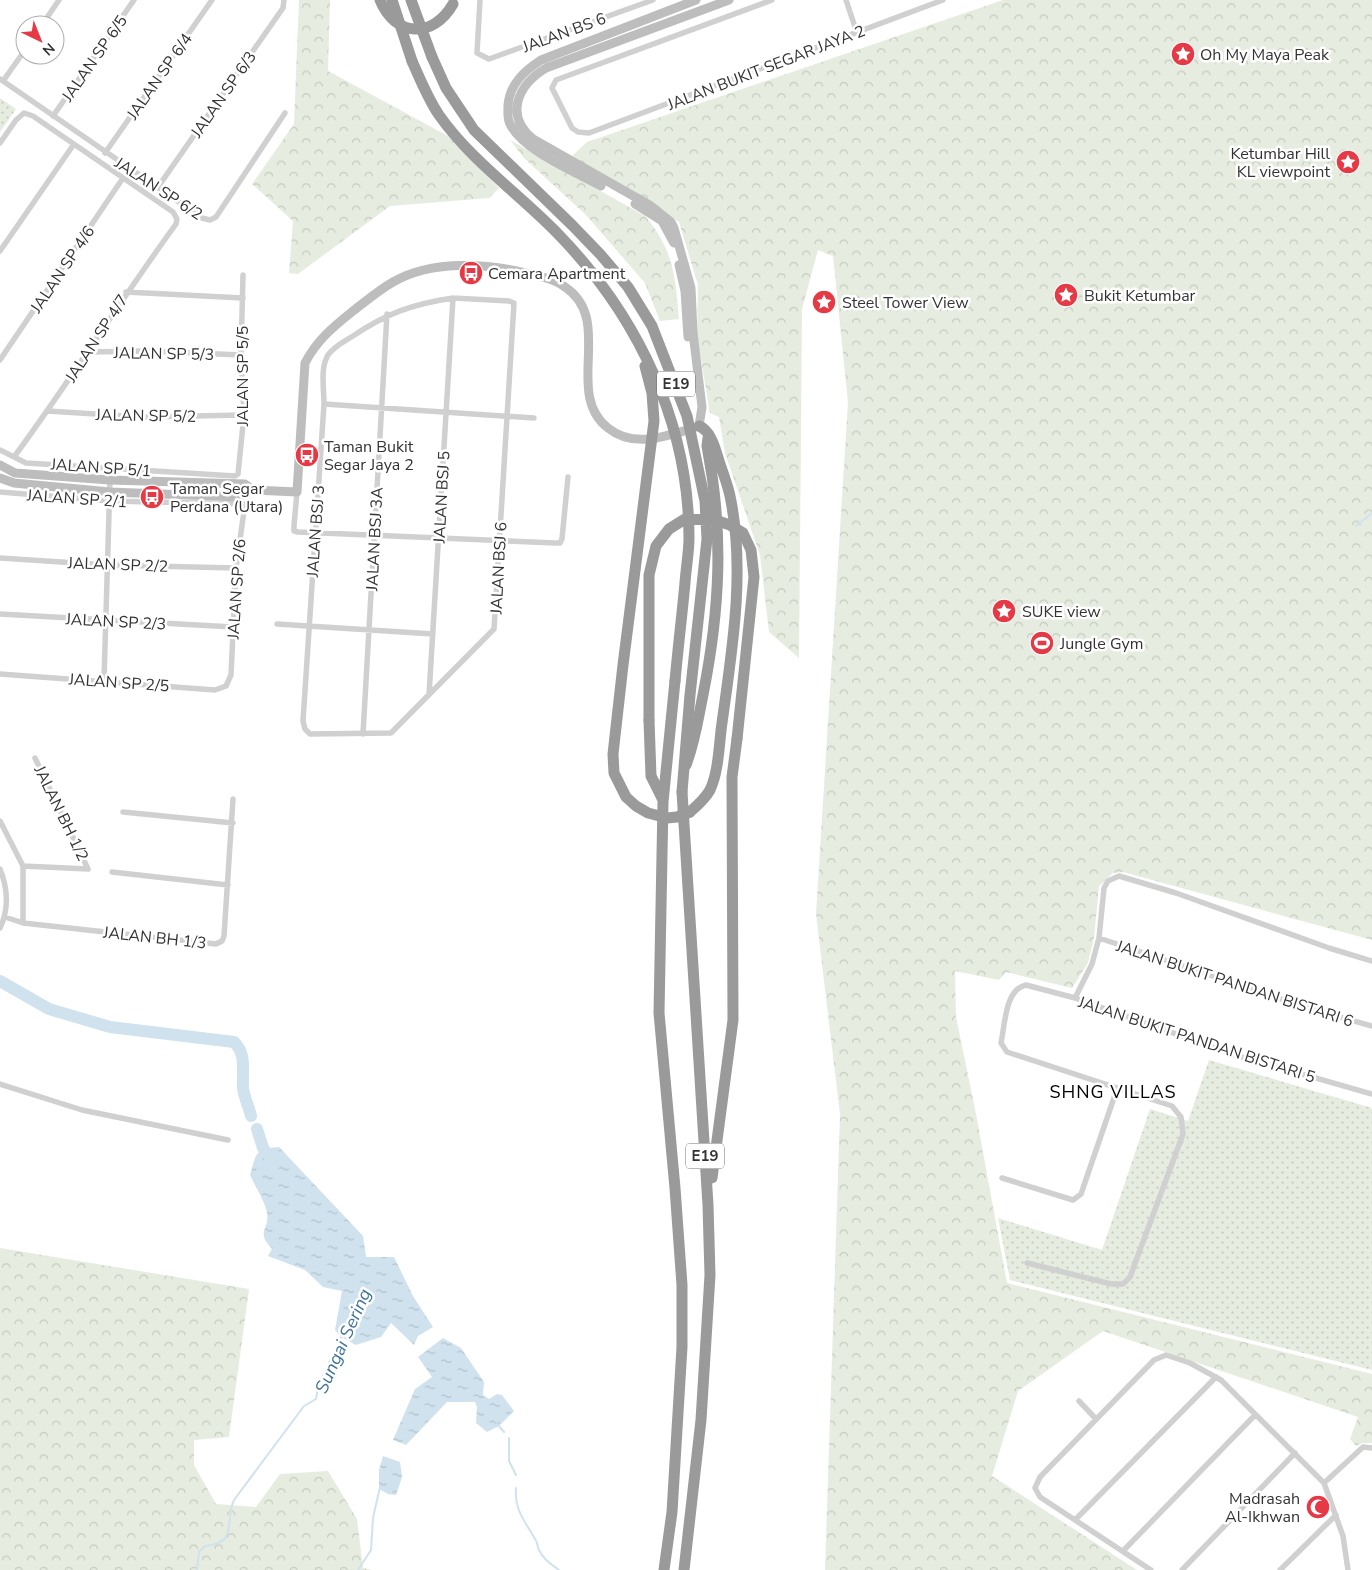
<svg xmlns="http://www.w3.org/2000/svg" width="1372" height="1570" font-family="'Nunito Sans',sans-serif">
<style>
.grass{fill:url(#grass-dots)}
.forest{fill:url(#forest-crowns)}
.water{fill:url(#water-ripples)}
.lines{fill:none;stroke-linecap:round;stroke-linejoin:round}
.stream{stroke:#cfe2ee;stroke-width:2}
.river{stroke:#cfe2ee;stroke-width:12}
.street{stroke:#d0d0d0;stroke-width:5.5}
.secondary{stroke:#bdbdbd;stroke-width:9}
.highway{stroke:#9a9a9a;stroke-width:11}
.highway-bridge{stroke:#9a9a9a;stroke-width:11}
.labels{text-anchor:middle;stroke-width:5;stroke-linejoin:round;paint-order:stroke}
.shield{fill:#fff;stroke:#707070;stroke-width:1}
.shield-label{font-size:15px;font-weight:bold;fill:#333}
.street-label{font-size:16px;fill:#333;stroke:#fff}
.poi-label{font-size:16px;fill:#333;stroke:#fff;text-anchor:start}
.neighbourhood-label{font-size:18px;letter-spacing:1px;fill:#000;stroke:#fff}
.water-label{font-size:18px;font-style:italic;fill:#3f7597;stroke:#fff}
</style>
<defs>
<pattern id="grass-dots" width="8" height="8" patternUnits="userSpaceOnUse" patternTransform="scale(1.25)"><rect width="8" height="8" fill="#e6ecdf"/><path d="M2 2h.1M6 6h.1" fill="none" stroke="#c6cbc0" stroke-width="1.8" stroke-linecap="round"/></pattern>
<pattern id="forest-crowns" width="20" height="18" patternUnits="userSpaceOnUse" patternTransform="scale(1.25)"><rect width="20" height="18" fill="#e6ecdf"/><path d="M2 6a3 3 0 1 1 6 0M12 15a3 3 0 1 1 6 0" fill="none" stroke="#c6cbc0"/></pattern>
<pattern id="water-ripples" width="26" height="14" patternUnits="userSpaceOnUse" patternTransform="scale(1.25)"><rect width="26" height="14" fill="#cfe2ee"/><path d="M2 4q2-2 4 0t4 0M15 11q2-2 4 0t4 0" fill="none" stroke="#b2c2cd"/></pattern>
</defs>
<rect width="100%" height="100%" fill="#fff"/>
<!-- grass -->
<path class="grass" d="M 0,98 L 16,109 L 0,132 Z
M 1209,1060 L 1372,1108 L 1372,1370 L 1010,1280 L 998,1218 L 1102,1250 L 1150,1109 L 1188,1121 Z"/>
<!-- forest -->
<path class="forest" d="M 299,0 L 330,0 L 328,71 L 448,136 L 499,188 L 489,198 L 390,206 L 298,274 L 289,273 L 293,221 L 252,184 L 294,124 Z
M 1003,0 L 1372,0 L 1372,940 L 1123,872 L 1113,873 L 1099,886 L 1094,938 L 1088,963 L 1072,988 L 1006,972 L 999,980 L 955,971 L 956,1017 L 976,1114 L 1007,1283 L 1372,1374 L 1372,1443 L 1362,1443 L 1356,1446 L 1350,1439 L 1358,1417 L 1103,1331 L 1018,1391 L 992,1476 L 1137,1570 L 825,1570 L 840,1114 L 816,914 L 848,402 L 833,256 L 818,250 L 802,309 L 799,658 L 769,632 L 760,555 L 725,453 L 719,417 L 710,413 L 697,336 L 698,285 L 679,222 L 572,156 L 587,142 Z
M 510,140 L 645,216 C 674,251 675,275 679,319 L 660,321 L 645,283 L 586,215 L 524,158 Z
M 0,1248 L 249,1289 L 229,1437 L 194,1440 L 194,1465 L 216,1504 L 256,1507 L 280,1474 L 328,1471 L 357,1519 L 363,1568 L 372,1570 L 0,1570 Z"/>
<!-- water -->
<path class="water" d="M 279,1147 L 363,1236 L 366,1257 L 394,1257 L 413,1296 L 433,1327 L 418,1336 L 414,1345 L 391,1323 L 381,1337 L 356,1345 L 341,1337 L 335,1330 L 342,1291 L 323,1287 L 305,1270 L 268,1256 L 272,1249 C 255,1230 270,1231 267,1212 C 264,1200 255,1186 250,1175 C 256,1154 255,1148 279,1147 Z
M 443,1338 L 461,1348 L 484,1382 L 483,1395 L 489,1399 L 497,1394 L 502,1395 L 514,1411 L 499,1426 L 487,1432 L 476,1423 L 477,1407 L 475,1402 L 447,1402 L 406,1445 L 393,1440 L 415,1389 L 432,1377 L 418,1357 Z
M 383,1456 L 400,1462 L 402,1477 L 396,1495 L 388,1494 L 379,1489 L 379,1470 Z"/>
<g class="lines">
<!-- stream -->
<path class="stream" d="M 1356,526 L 1372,513
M 497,1424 L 504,1432
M 509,1438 L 509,1461 L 516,1475
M 516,1488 C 514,1510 525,1521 535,1539 C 538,1542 537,1547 539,1550 C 543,1559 551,1564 559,1570
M 197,1570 L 199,1552 L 205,1546 C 239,1543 224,1522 234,1500 L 304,1406 L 316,1399 L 318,1387 L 341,1337
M 358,1570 L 371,1550 L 373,1518 L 380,1487"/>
<!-- river -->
<path class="river" d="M 0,981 L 49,1009 L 110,1027 L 234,1042 C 247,1054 242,1072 243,1088 C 244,1097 249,1107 251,1116
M 257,1129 L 263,1148 L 272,1160"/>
<!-- street -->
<path class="street" d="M 480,0 L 477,53 L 489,59 L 653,0
M 772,0 L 556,80 L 552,88 L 572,128 L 578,132 L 589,133 L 943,0
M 846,0 L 857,33
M 42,25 L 59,0
M 0,79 L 202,218 L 210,220 L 216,217 L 285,113
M 3,81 L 25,50
M 53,116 L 134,0
M 0,143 L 16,120 L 24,113 L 33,116 L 173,212 L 177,219 L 176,224 C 120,301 70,381 14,457
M 105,153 L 212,0
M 158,187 L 283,8 L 284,0
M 0,251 L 74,144
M 126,292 L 243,298
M 453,298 L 509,301 L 514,303 L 494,629 L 391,733 L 310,734 L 305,729 L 303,721 L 324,404 C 324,389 320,368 328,355 C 334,346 345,341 353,336 C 387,313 413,304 453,298 Z
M 87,352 L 150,351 L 241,355
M 0,360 L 123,178
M 324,404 L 534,418
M 48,411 L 142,417 L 244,415
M 0,450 L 26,463 L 235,476 L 238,474 L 244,415 L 241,355 L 243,275
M 0,492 L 109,501 L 245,504 L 236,568 L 231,675 L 226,686 L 215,690 L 0,674
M 297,492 L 294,526 L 294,531 L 298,532 L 555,543 L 560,543 L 562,539 L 568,477
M 0,558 L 107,565 L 236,568
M 0,614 L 233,627
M 277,624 L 433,634
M 104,680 L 110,480
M 429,695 L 453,298
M 363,734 L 387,314
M 123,812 L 233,823
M 0,821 L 23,866 L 23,923
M 23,866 L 88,869 L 35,758
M 0,869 C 8,889 9,909 0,928
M 112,872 L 228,885
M 5,917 L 23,923 L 216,944 L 222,941 L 224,936 L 233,799
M 1099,938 L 1308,1008 L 1372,1026
M 1075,998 L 1092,964 L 1099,938 L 1104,888 L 1108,881 L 1119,876 L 1176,893 L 1329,948 L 1372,961
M 0,1084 L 82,1110 L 228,1140
M 1002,1178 L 1073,1200 L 1081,1194 L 1117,1089
M 1027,1263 L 1111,1284 L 1123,1284 L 1130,1277 L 1183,1134 L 1181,1117 L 1172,1106 L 1007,1052 L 1001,1043 C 1005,1025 1005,989 1026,985 L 1075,998 L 1235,1055 L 1372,1094
M 1079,1401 L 1096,1419
M 1324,1483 L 1363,1447 L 1372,1448
M 1075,1520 L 1216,1377
M 1123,1551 L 1255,1415
M 1151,1570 L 1040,1497 L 1035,1488 L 1040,1477 L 1154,1360 L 1166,1355 L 1190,1363 L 1221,1380 L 1324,1483 L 1343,1536 L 1348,1570
M 1182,1570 L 1295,1453
M 1280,1570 L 1336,1515"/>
<!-- secondary -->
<path class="secondary" d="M 601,186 C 576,172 523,151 510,124 C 507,119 508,111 508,105 C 510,84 524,71 541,60 L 696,0
M 635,204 L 662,221 L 674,243
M 679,265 L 685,291 L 688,337
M 699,426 L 702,407 L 693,333 L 691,288 L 674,228 L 671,222 L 651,206 L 533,139 C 504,115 518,85 546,68 L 729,0
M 0,465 L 15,473 L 110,480 L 245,484 L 253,490
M 0,478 L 14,483 L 110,492 L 239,497 L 253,490 L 297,492 L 305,363 C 317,340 333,327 353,311 C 366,301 379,290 393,282 C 431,260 485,263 526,273 C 539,276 554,279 565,287 C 615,320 563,393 608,428 C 634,449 666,436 694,428"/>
<!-- highway -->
<path class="highway" d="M 392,0 L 412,61
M 411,0 L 432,57
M 649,720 L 651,776 L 663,800
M 686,765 C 695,742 698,719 703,695 C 720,609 724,533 707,446 L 708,438
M 682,792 L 708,1205 L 710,1275 L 701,1420 L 684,1570
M 690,812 C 698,805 705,799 710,790 C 719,771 719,743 722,723 C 732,650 745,574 731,501 C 729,488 724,476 720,464 C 716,452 712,431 699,426
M 712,1178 L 733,1020 L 732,777 L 737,739
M 664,1570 L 672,1512 L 682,1347 L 682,1285 L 675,1188 L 659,1013 L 663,802 L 675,681"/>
<!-- highway-bridge -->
<path class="highway-bridge" d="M 380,0 C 395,37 433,39 453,4
M 432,57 L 446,88 L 474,130 L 572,225 L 600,254 L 628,287 L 652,326 L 687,416 L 705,501 L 707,539 L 690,695 L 682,792
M 412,61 C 420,79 428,99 439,115 C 472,162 521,195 560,236 C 638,317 689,423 689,538 C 689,552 686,568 685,583 C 682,615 678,648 675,681
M 645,366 L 652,393 L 654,421 L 623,665 L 613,754 L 614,773 L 626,797 L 636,806 L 648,813 L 667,818 L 677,817 L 690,812
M 649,720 L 649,575 L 656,546 L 669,529 L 685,519 L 715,520 L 730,525 L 743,533 L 751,550 L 754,577 L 737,739"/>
</g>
<!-- icons -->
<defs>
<g id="sight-disc" transform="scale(1.25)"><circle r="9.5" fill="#e63946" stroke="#fff"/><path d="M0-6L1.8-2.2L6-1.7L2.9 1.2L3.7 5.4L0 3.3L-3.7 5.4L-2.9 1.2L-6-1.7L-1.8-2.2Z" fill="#fff"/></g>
<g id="bus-disc" transform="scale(1.25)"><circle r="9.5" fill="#e63946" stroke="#fff"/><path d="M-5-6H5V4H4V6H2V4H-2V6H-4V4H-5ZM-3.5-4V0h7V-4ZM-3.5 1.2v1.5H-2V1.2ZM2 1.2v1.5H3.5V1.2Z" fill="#fff"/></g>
<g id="stadium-disc" transform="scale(1.25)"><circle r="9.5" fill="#e63946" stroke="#fff"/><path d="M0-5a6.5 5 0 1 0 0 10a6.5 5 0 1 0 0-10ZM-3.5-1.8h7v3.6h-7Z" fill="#fff"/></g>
<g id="mosque-disc" transform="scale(1.25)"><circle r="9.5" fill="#e63946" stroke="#fff"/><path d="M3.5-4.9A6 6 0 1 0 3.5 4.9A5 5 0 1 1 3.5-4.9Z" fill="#fff"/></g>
</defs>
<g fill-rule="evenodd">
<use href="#sight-disc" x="1183" y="54"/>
<use href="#sight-disc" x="1348" y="162"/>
<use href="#bus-disc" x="471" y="273"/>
<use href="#sight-disc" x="1066" y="295"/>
<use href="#sight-disc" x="824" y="302"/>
<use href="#bus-disc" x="307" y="455"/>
<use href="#bus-disc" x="152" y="497"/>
<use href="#sight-disc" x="1004" y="611"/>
<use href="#stadium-disc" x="1042" y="643"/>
<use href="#mosque-disc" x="1318" y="1507"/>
</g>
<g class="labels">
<!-- shield labels -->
<g class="shield">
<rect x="657" y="371.5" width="38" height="25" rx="4"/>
<rect x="686" y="1143.5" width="38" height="25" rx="4"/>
</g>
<g class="shield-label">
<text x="676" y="389">E19</text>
<text x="705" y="1161">E19</text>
</g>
<!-- street labels -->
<g class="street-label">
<text transform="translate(564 32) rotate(-20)" y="6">JALAN BS 6</text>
<text transform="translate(94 58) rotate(-55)" y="6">JALAN SP 6/5</text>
<text transform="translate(766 67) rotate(-21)" y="6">JALAN BUKIT SEGAR JAYA 2</text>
<text transform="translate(159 76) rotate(-55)" y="6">JALAN SP 6/4</text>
<text transform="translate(223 94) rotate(-55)" y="6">JALAN SP 6/3</text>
<text transform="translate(159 188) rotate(33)" y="6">JALAN SP 6/2</text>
<text transform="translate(62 269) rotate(-56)" y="6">JALAN SP 4/6</text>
<text transform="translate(96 338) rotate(-57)" y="6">JALAN SP 4/7</text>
<text transform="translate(164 353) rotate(1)" y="6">JALAN SP 5/3</text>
<text transform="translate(242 376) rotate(-90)" y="6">JALAN SP 5/5</text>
<text transform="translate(146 415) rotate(1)" y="6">JALAN SP 5/2</text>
<text transform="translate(101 467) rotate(4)" y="6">JALAN SP 5/1</text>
<text transform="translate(441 497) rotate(-87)" y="6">JALAN BSJ 5</text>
<text transform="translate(77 498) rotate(4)" y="6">JALAN SP 2/1</text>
<text transform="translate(315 531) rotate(-86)" y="6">JALAN BSJ 3</text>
<text transform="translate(374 539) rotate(-87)" y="6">JALAN BSJ 3A</text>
<text transform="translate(118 564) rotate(2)" y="6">JALAN SP 2/2</text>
<text transform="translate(498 568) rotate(-87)" y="6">JALAN BSJ 6</text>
<text transform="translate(236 589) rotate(-86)" y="6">JALAN SP 2/6</text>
<text transform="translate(116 621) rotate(3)" y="6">JALAN SP 2/3</text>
<text transform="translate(119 682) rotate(4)" y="6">JALAN SP 2/5</text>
<text transform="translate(62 813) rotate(64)" y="6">JALAN BH 1/2</text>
<text transform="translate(155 937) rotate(6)" y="6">JALAN BH 1/3</text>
<text transform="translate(1235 983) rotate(18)" y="6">JALAN BUKIT PANDAN BISTARI 6</text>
<text transform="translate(1197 1039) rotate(18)" y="6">JALAN BUKIT PANDAN BISTARI 5</text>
</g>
<!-- poi labels -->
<g class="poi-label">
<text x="1200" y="60">Oh My Maya Peak</text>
<text x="1330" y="159" text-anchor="end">Ketumbar Hill<tspan x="1330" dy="18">KL viewpoint</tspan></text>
<text x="488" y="279">Cemara Apartment</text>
<text x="1084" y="301">Bukit Ketumbar</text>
<text x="842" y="308">Steel Tower View</text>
<text x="324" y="452">Taman Bukit<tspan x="324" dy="18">Segar Jaya 2</tspan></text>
<text x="170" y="494">Taman Segar<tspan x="170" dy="18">Perdana (Utara)</tspan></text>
<text x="1022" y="617">SUKE view</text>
<text x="1060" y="649">Jungle Gym</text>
<text x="1300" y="1504" text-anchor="end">Madrasah<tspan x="1300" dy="18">Al-Ikhwan</tspan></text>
</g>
<!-- neighbourhood labels -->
<g class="neighbourhood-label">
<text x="1113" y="1098">SHNG VILLAS</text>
</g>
<!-- water labels -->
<g class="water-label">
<text transform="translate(343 1341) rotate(-66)" y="6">Sungai Sering</text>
</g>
</g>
<!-- north arrow -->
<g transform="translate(40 40) rotate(137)"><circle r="24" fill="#ffffff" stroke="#adadad"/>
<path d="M0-4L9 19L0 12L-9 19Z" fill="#e63946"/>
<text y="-8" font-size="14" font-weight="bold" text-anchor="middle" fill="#333333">N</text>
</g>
</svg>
